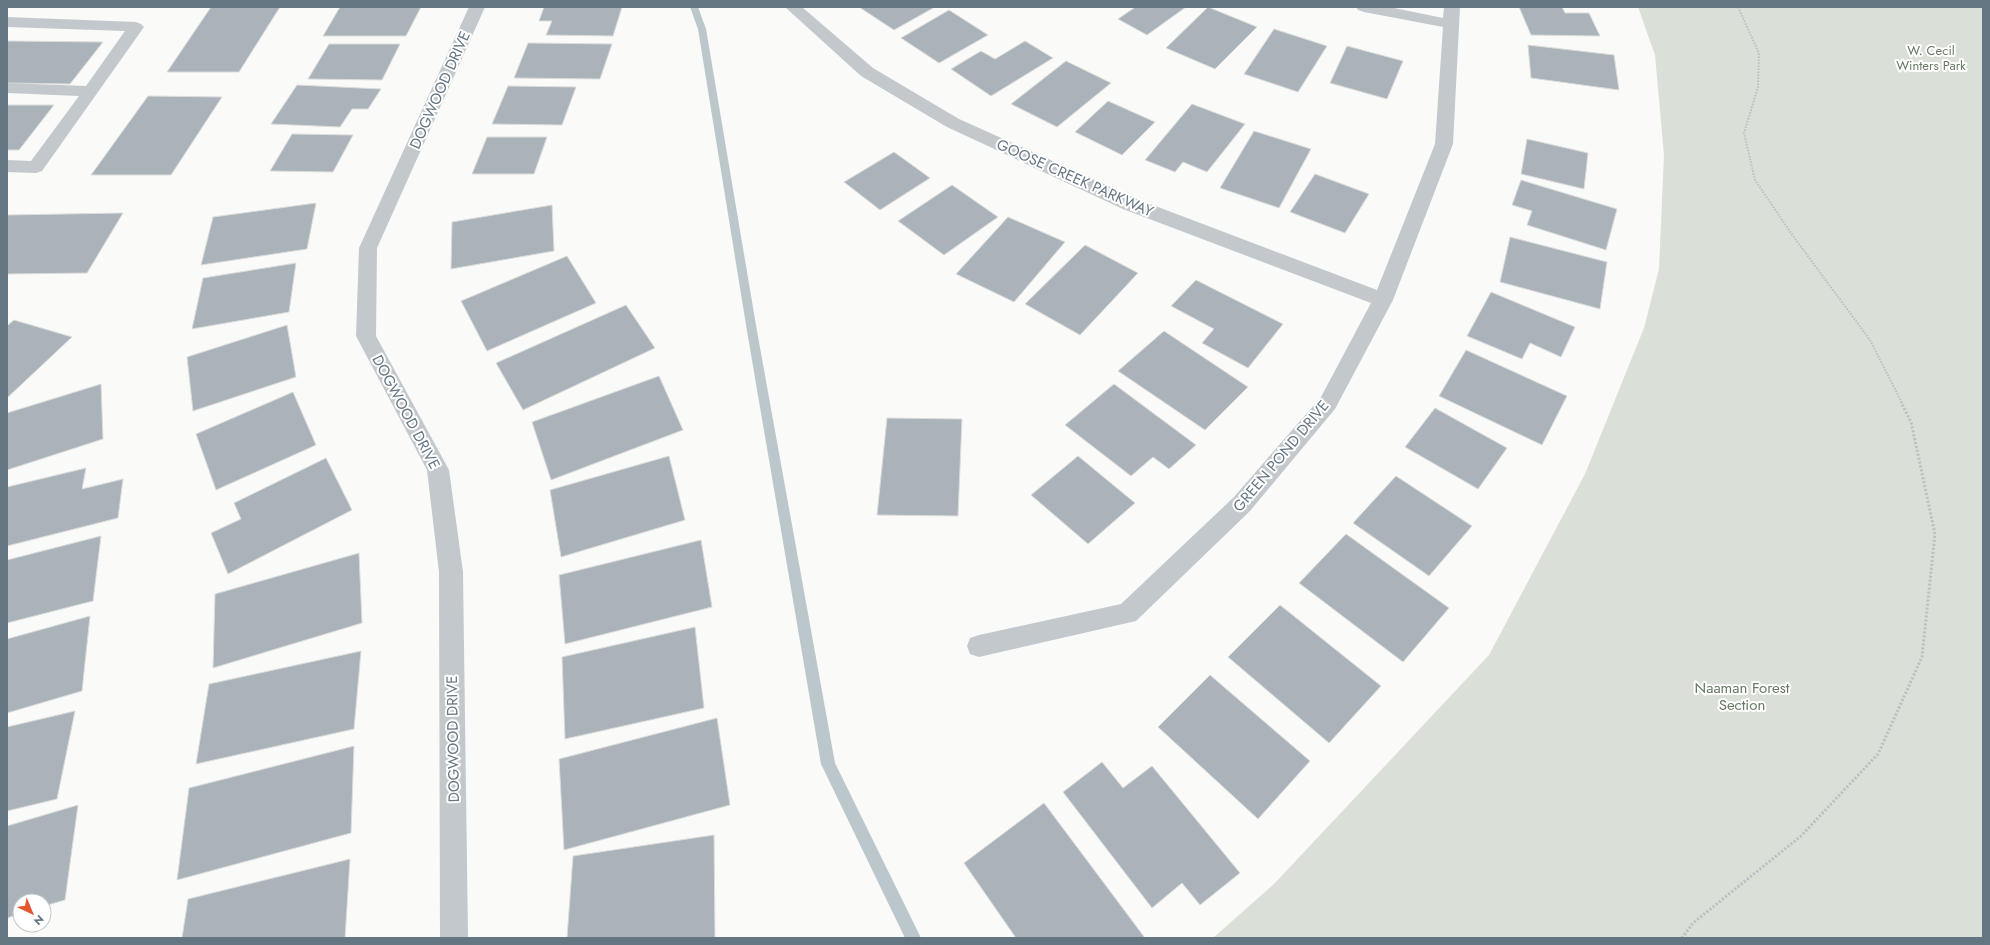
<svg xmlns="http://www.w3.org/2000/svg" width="1990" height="945" font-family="Jost,sans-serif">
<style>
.green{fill:#dadfd7}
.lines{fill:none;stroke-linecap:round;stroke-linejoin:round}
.stream{fill:#bbc7cb;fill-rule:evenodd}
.building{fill:#aab3b9;stroke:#dcdcda}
.path-far1{stroke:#bbbfc2;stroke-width:2;stroke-dasharray:1.5 1.5;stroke-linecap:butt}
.path{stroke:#bbbfc2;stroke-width:3;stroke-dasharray:2 2;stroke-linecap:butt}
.service{fill:#c3c8cc;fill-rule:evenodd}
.minor{fill:#c3c8cc;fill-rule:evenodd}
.labels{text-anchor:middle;stroke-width:4;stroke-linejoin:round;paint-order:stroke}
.far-park-label{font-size:13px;fill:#687a64;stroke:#fff}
.street-label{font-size:15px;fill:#657683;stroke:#fff}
.park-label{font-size:15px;fill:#687a64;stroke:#fff}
</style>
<rect width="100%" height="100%" fill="#fafaf8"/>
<!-- green -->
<path class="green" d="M 1638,7 L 1983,7 L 1983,938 L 1213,938 L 1275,883 L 1489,655 L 1585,474 L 1644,328 L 1659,269 L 1664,155 L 1655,55 Z"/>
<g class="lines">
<!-- stream -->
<path class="stream" d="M 690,7 L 698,7 L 706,29 L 757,331 L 835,763 L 921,938 L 905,938 L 821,764 L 747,331 L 698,29 Z"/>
</g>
<!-- building -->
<path class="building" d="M 211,7 L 280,7 L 239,72 L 167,72 Z
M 340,7 L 421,7 L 406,36 L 323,36 Z
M 544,7 L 622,7 L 613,36 L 546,35 L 552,21 L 539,21 Z
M 859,7 L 935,7 L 894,30 Z
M 1132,7 L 1186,7 L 1147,35 L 1118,19 L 1134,8 Z
M 1208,7 L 1257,27 L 1215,69 L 1166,48 Z
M 1519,7 L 1562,7 L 1565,13 L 1589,13 L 1600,36 L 1531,35 Z
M 949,10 L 988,35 L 939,63 L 901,38 Z
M 1274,29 L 1327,46 L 1298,92 L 1244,74 Z
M 7,41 L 103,42 L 70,84 L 7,83 Z
M 1025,41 L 1053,58 L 991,96 L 951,69 L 981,51 L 995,59 Z
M 528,43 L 612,44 L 600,79 L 514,78 Z
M 329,44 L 400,44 L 382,80 L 308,79 Z
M 1528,45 L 1614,55 L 1619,90 L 1531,78 Z
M 1347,46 L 1403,61 L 1387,99 L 1330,83 Z
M 1066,61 L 1111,83 L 1057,127 L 1011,104 Z
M 297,85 L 381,89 L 368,109 L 352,109 L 340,127 L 271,124 Z
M 508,86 L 576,87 L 562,125 L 492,124 Z
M 148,96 L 222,97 L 171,175 L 91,175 Z
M 1108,101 L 1155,122 L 1122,155 L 1075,132 Z
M 1192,104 L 1245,124 L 1207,172 L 1183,162 L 1175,172 L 1145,160 Z
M 7,105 L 54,105 L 19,150 L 7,150 Z
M 1254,131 L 1311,149 L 1279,208 L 1220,188 Z
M 292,134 L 353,135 L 333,172 L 270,171 Z
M 487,137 L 547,137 L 534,174 L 472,174 Z
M 1527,139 L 1588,153 L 1584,189 L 1521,174 Z
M 894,152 L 930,178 L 880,210 L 844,182 Z
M 1315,174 L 1369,194 L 1345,233 L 1290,212 Z
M 1521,180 L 1617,209 L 1606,250 L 1527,225 L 1532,211 L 1512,205 Z
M 952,185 L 998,217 L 944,255 L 898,221 Z
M 316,203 L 307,249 L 201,265 L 213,217 Z
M 552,205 L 554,251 L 451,269 L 452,222 Z
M 123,213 L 87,273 L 7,274 L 7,215 Z
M 1008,217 L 1065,242 L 1014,302 L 956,274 Z
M 1510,237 L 1607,262 L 1600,309 L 1500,282 Z
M 1085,245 L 1138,273 L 1080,335 L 1025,304 Z
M 567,256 L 596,303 L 487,351 L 461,301 Z
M 296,263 L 289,312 L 192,329 L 203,278 Z
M 1196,280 L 1283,324 L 1248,368 L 1202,343 L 1214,329 L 1171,306 Z
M 1491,292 L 1575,327 L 1561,357 L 1530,343 L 1522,359 L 1467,336 Z
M 626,305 L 655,348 L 523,410 L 496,363 Z
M 14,320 L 72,337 L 7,398 L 7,326 Z
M 287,325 L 296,377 L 193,411 L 187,357 Z
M 1164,331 L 1248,387 L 1205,430 L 1118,371 Z
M 1466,350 L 1567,396 L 1542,445 L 1439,396 Z
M 659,376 L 683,430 L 551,480 L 532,422 Z
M 101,384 L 103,439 L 7,470 L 7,413 Z
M 1114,384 L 1196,445 L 1169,469 L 1153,457 L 1131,476 L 1065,425 Z
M 293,392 L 316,445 L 216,490 L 196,434 Z
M 1435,408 L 1507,448 L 1478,489 L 1405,447 Z
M 887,418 L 962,419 L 958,516 L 877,515 Z
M 669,456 L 685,520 L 561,557 L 550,490 Z
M 1078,456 L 1135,503 L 1088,544 L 1031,495 Z
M 326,458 L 352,510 L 228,574 L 211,533 L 241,519 L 234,503 Z
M 86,468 L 82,489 L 123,479 L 118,518 L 7,546 L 7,487 Z
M 1396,476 L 1472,526 L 1429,576 L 1353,523 Z
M 1346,534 L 1449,608 L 1403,662 L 1299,583 Z
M 101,536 L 93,601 L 7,623 L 7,560 Z
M 701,540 L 712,607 L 565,644 L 559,575 Z
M 359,553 L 362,623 L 213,668 L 215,594 Z
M 1280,605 L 1381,686 L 1329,743 L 1228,657 Z
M 90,616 L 82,691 L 7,713 L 7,639 Z
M 695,627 L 704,708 L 565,739 L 562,657 Z
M 361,651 L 354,729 L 196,764 L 209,684 Z
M 1210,675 L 1310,761 L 1258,819 L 1158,727 Z
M 75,711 L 57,799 L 7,811 L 7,727 Z
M 717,718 L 730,805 L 564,850 L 559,759 Z
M 354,746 L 351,833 L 177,880 L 189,788 Z
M 1102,762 L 1123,788 L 1152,766 L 1240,873 L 1200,905 L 1182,883 L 1152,908 L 1063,792 Z
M 1044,803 L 1145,938 L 1016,938 L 964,863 Z
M 78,805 L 65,900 L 44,906 L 44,901 L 20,901 L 20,914 L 7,918 L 7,826 Z
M 714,835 L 715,938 L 567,938 L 573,856 Z
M 350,859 L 345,938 L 182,938 L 188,899 Z"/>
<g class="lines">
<!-- path-far1 -->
<path class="path-far1" d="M 1738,7 L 1759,53 L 1758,87 L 1744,133 L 1755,180 L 1793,236 L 1870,340 L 1902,403"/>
<!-- path -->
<path class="path" d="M 1682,938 L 1693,923 L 1801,836 L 1878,754 L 1922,657 L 1935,534 L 1911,422 L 1901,402"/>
<!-- service -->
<path class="service" d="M 7,17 L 136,22 L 141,24 L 144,27 L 42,171 L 36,173 L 7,172 L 7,160 L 31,161 L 79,96 L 7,93 L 7,83 L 86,86 L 125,31 L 7,27 Z"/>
<!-- minor -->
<path class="minor" d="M 469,7 L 485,7 L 377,248 L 376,336 L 449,470 L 463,572 L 468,938 L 440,938 L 439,572 L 427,470 L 356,336 L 359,248 Z
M 785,7 L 802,7 L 873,68 L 959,119 L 1137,199 L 1377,290 L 1435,144 L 1443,27 L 1364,12 L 1358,10 L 1356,7 L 1389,7 L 1443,18 L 1444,7 L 1460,7 L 1453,144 L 1393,300 L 1335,409 L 1250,511 L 1136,621 L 979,657 L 970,654 L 967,646 L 970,638 L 979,635 L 1121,604 L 1234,497 L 1321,397 L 1371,303 L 1123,209 L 947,127 L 861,76 Z"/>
</g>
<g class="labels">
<!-- far-park labels -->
<g class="far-park-label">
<text x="1931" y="55">W. Cecil<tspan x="1931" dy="15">Winters Park</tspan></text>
</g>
<!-- street labels -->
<g class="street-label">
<text transform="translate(440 90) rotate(-66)" y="5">DOGWOOD DRIVE</text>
<text transform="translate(1075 178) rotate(24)" y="5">GOOSE CREEK PARKWAY</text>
<text transform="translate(406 412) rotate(62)" y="5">DOGWOOD DRIVE</text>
<text transform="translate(1281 456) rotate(-50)" y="5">GREEN POND DRIVE</text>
<text transform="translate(453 739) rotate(-91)" y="5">DOGWOOD DRIVE</text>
</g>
<!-- park labels -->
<g class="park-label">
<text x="1742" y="693">Naaman Forest<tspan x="1742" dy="17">Section</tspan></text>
</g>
</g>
<!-- border -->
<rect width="1990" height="945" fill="none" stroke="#657683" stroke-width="16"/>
<!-- north arrow -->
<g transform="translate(32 913) rotate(136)"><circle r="19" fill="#ffffff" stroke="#c1c8cd"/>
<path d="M0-3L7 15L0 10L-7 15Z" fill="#e4572e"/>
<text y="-6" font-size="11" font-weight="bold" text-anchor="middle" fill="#657683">N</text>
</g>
</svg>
